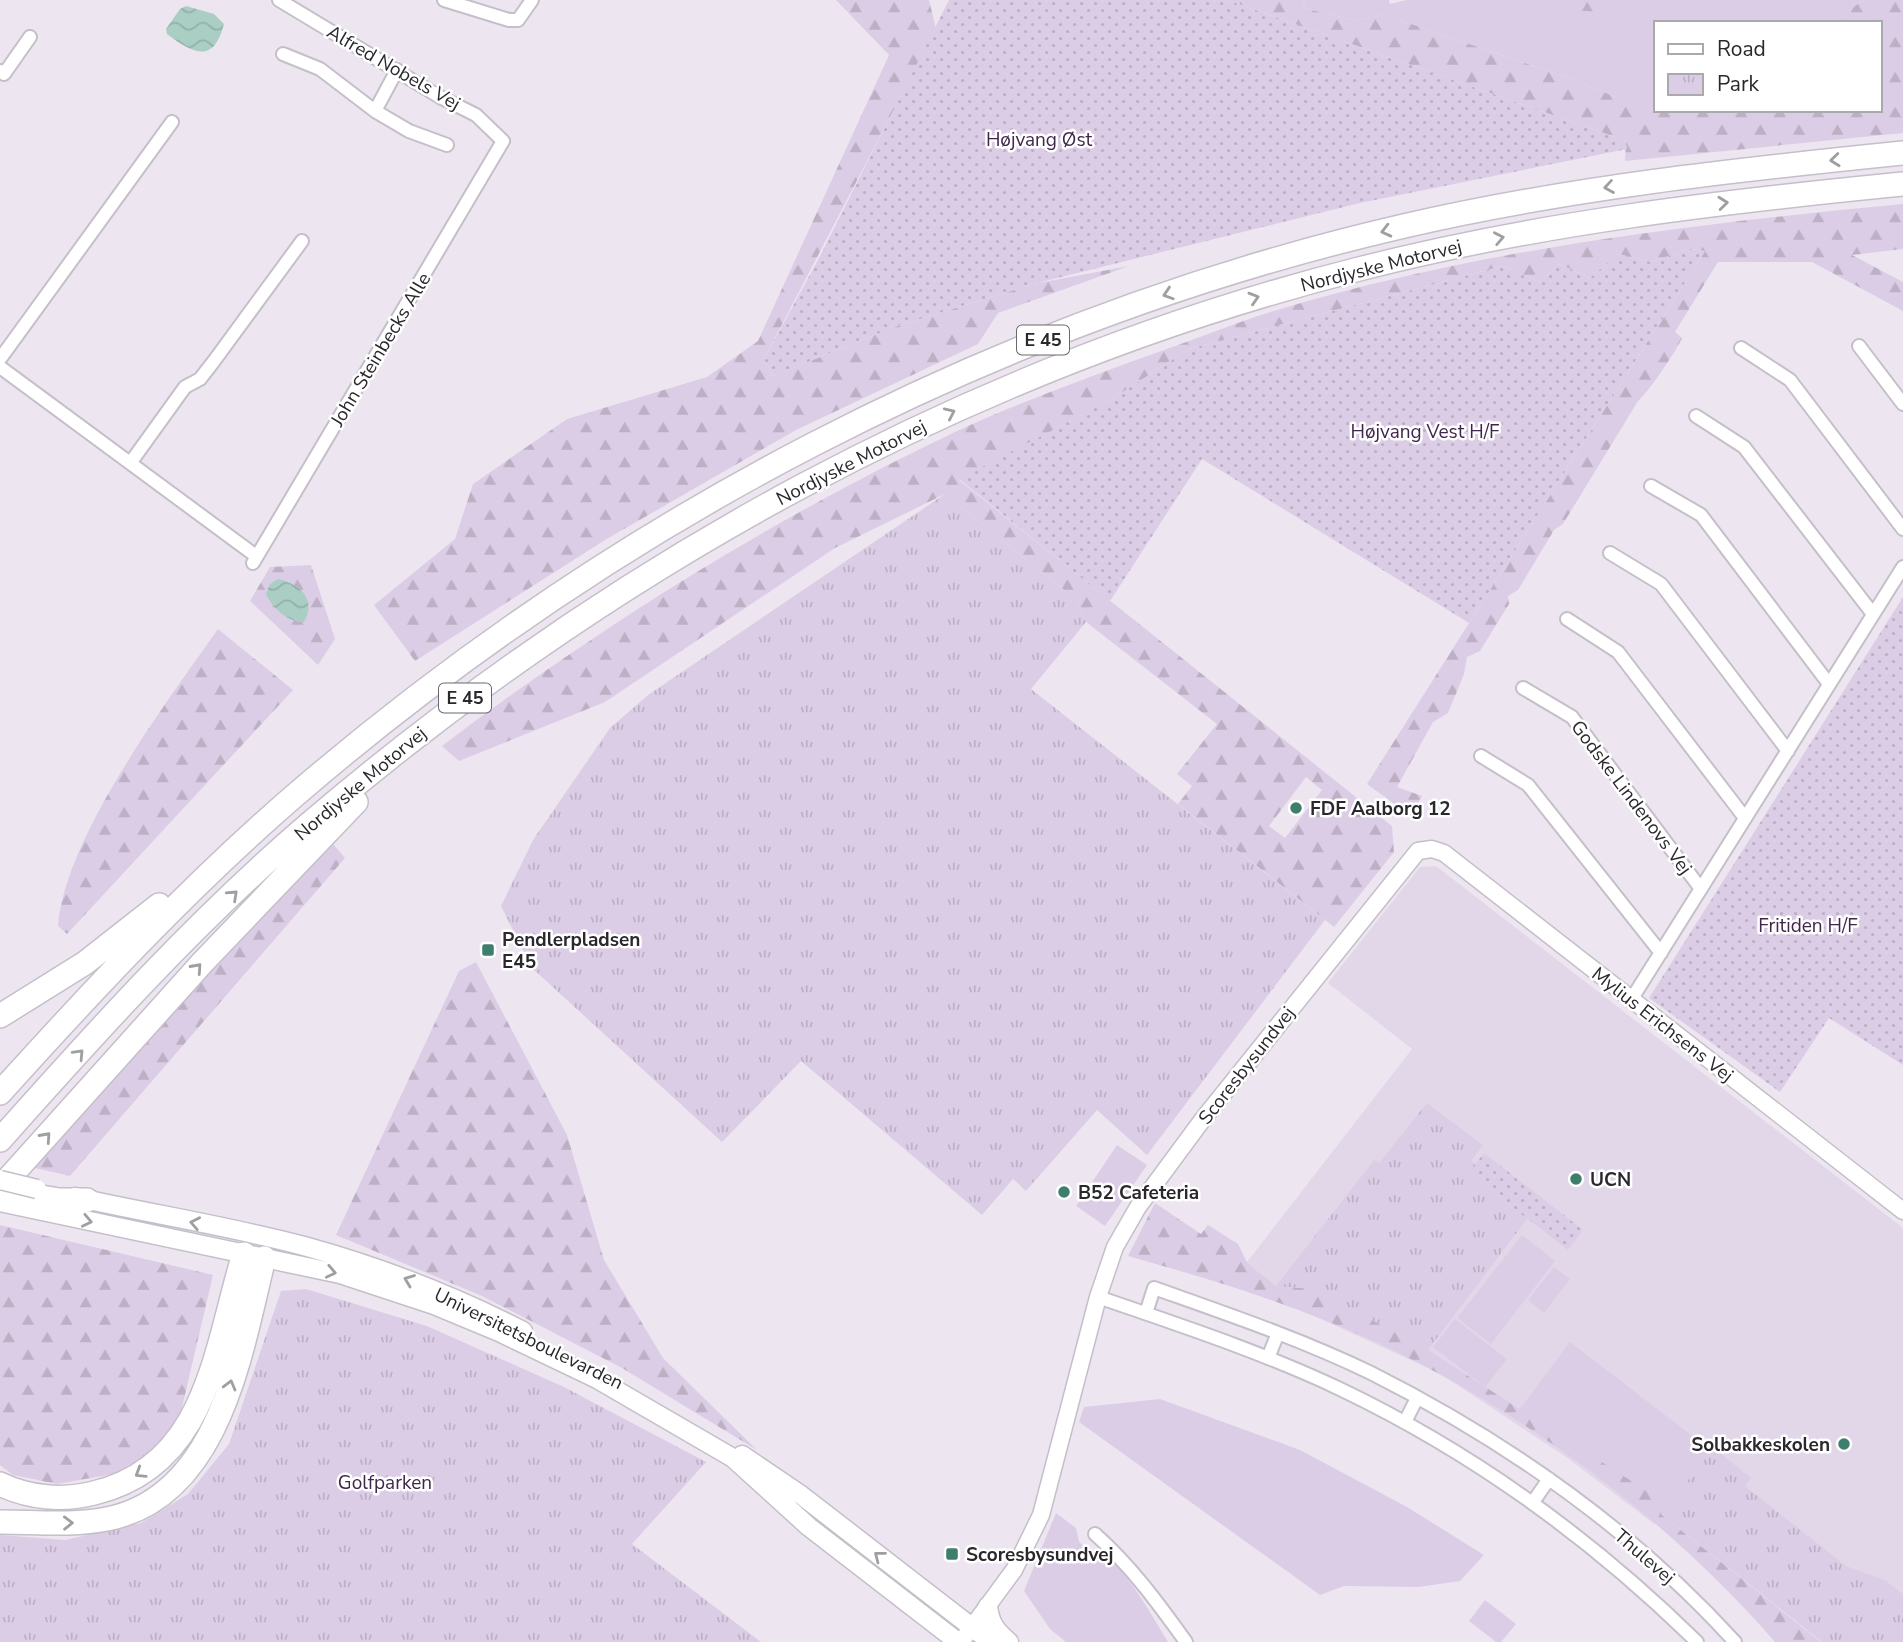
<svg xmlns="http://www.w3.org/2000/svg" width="1903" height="1642" font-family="'Nunito Sans',sans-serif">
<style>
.built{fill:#e2d7e8}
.grass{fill:#dccde6}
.forest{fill:url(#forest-firs);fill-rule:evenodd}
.park{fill:url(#park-tufts)}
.garden{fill:url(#garden-dots)}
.water{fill:url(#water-waves)}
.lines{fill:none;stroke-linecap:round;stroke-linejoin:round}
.minor-casing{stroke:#c5bfc9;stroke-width:16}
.tertiary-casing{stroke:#c5bfc9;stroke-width:19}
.secondary-casing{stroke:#c5bfc9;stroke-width:21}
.motorway-casing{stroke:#c5bfc9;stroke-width:26}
.minor{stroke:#fff;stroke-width:12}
.tertiary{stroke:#fff;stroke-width:16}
.secondary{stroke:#fff;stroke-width:18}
.motorway{stroke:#fff;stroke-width:23}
.secondary-bridge-casing{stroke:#c5bfc9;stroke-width:21;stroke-linecap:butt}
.secondary-bridge{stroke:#fff;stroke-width:18}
.oneway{stroke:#9f9ea0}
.poi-dot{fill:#3e7e6d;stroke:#fff;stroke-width:2.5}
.labels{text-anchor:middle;stroke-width:5;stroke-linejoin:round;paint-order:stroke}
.shield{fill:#fff;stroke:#6a686b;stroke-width:2}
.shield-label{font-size:18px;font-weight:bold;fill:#2a282c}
.street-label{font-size:19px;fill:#2a282c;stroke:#fff}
.park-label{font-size:19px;fill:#3f264b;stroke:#fff}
.poi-label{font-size:19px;font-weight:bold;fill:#2a282c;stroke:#fff;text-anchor:start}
</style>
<defs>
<pattern id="forest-firs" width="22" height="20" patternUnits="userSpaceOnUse" patternTransform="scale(1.75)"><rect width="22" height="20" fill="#dccde6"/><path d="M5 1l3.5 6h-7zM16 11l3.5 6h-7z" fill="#bdb0c5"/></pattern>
<pattern id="park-tufts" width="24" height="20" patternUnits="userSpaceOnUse" patternTransform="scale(1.75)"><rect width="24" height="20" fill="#dccde6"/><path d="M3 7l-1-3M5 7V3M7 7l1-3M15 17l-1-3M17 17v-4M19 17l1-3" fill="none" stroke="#bdb0c5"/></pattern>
<pattern id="garden-dots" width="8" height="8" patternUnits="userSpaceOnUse" patternTransform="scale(1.75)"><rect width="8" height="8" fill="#dccde6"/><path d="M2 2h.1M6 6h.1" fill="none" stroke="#bdb0c5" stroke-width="1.8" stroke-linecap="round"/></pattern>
<pattern id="water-waves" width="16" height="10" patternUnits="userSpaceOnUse" patternTransform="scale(1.75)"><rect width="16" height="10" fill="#aacec3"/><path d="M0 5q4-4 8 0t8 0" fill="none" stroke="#92b1a8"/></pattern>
</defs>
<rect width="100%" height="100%" fill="#ede6f1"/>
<!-- built -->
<path class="built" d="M 1436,866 L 1903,1228 L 1903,1642 L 1822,1642 L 1662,1515 L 1654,1524 L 1569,1459 L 1439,1373 L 1314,1316 L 1230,1284 L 1412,1049 L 1328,983 L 1420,867 Z"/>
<!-- grass -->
<path class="grass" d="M 1305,0 L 1389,0 L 1390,4 L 1406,0 L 1863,0 L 1833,23 L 1656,23 L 1654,100 L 1623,100 L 1571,79 L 1385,15 L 1354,20 L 1303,8 Z
M 1117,1145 L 1147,1165 L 1105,1226 L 1076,1206 Z
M 1522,1235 L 1555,1261 L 1491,1344 L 1457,1318 Z
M 1554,1267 L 1570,1279 L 1544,1313 L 1528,1300 Z
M 1455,1319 L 1507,1359 L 1485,1387 L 1433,1347 Z
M 1570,1342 L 1712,1451 L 1661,1514 L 1519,1410 Z
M 1160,1399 L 1300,1450 L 1407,1507 L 1484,1555 L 1460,1581 L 1419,1587 L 1344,1586 L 1320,1595 L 1079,1422 L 1084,1407 Z
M 1056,1513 L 1076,1528 L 1079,1542 L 1094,1554 L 1099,1549 C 1129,1574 1148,1609 1168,1642 L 1066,1642 L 1050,1629 L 1024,1591 Z
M 1485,1600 L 1516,1624 L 1501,1642 L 1496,1642 L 1469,1621 Z"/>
<!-- forest -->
<path class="forest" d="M 836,0 L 929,0 L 936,29 L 764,359 L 773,376 L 894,327 L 1033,284 L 1129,266 L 998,313 L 978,344 L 796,430 L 605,540 L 415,661 L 374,605 L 455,539 L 473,484 L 567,419 L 707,377 L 758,341 L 889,55 Z
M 1227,0 L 1305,0 L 1303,8 L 1354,20 L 1385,15 L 1571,79 L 1623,100 L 1656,100 L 1656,110 L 1880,110 L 1880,23 L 1833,23 L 1863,0 L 1903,0 L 1903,133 L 1625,161 L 1626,141 Z
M 1565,0 L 1608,0 L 1605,12 L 1567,10 Z
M 1903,204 L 1903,249 L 1852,255 L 1903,282 L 1903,311 L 1812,262 L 1718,262 L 1675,332 L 1682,338 C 1677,350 1648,393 1638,401 L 1563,524 L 1554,530 L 1518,590 L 1508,596 L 1509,604 L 1480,651 L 1467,657 L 1464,674 L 1448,713 L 1433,722 L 1397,787 L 1422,796 L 1411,816 L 1367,784 L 1705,251 L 1690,249 L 1651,262 L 1618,254 L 1590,278 L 1559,264 L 1539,282 L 1503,266 L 1189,349 L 1112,399 L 959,480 L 1392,826 L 1394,852 L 1334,927 L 1178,804 L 1192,786 L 1177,774 L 1217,724 L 1086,622 L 1075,599 L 945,494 L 835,548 L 605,702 L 459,761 L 442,746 C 603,624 774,518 957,431 C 1024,400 1095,375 1164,350 C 1202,337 1239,321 1277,310 C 1480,249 1693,224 1903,204 ZM 1306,777 L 1322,790 L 1285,838 L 1269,826 Z
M 311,565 L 335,639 L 318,665 L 250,601 L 270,567 Z
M 218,629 L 293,690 L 67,934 L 58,926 C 65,837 166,703 218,629 Z
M 333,844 L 345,858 L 70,1176 L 31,1167 L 295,881 Z
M 476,962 L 567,1135 L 604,1260 L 663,1358 L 757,1450 L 622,1368 L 482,1296 L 336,1235 L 459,971 Z
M 1155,1203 L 1201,1234 L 1208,1225 L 1238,1244 L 1248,1264 L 1276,1286 L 1314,1289 L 1428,1350 L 1639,1486 L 1658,1499 L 1662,1515 L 1821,1642 L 1775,1642 C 1669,1520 1525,1412 1378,1343 C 1298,1306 1214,1280 1128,1256 Z
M 0,1225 L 213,1275 L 180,1416 L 153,1452 L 113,1474 L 57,1484 L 13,1475 L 0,1465 Z"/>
<!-- park -->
<path class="park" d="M 945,494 L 1075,599 L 1086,622 L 1031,689 L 1325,920 L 1147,1155 L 1097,1110 L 1026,1191 L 1013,1179 L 982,1215 L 801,1061 L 722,1142 L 532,968 L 501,906 L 533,840 L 610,728 L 648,695 Z
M 1427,1103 L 1483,1145 L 1471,1161 L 1475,1165 L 1469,1173 L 1527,1219 L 1428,1350 L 1314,1289 L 1276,1286 L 1374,1160 L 1379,1163 Z
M 306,1289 L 427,1326 L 564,1387 L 706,1462 L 632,1544 L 761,1642 L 0,1642 L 0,1535 L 65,1540 L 141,1523 L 188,1494 L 229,1444 L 281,1291 Z
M 1714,1448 L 1751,1478 L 1745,1486 L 1846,1566 L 1886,1581 L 1903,1594 L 1903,1642 L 1822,1642 L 1661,1514 Z"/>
<!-- garden -->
<path class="garden" d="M 949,0 L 1227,0 L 1626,141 L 1627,149 L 1360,203 L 1033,284 L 894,327 L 773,376 L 764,359 L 819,258 Z
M 1690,249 L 1705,251 L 1469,623 L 1202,459 L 1110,601 L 959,479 L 1112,399 L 1189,349 L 1503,266 L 1539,282 L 1559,264 L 1590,278 L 1618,254 L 1651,262 Z
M 1903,597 L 1903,1065 L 1829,1018 L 1780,1092 L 1649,998 Z
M 1484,1153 L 1583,1230 L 1568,1250 L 1468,1173 Z"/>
<!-- water -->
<path class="water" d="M 186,6 L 214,14 L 224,24 C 214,62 196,56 167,34 L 166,29 L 180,9 Z
M 278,579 C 300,584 317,599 304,622 C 289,623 272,608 266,594 L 270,584 Z"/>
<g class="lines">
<!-- minor casing -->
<g class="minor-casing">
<path id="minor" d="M 444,0 L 509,20 L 518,20 L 532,0
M 283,54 L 320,69 L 375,111 L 409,131 L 447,145
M 0,71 L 4,74 L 30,37
M 375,111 L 397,70
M 1859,346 L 1903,404
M 1741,348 L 1790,380 L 1903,529
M 0,359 L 172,122
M 0,367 L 256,556
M 1696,416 L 1744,447 L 1873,614
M 131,462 L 185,387 L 200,379 L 214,361 L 302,241
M 1651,486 L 1701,515 L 1829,684
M 1610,553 L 1661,584 L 1788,751
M 253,563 L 503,141 L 476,115 L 440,97 L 279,0
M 1567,619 L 1618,652 L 1745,818
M 1523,688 L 1572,717 L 1701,889
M 1481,756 L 1528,785 L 1661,953
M 1631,1000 L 1903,567
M 1098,1297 C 1179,1325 1262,1352 1340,1389 C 1474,1453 1591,1538 1697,1642
M 1146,1313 L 1154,1288 C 1227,1314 1301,1339 1371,1373 C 1506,1441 1633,1530 1735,1642
M 1268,1358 L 1278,1333
M 1405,1422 L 1417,1398
M 1533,1502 L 1549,1479
M 1095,1534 C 1131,1566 1158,1603 1186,1642"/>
</g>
<!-- tertiary casing -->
<g class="tertiary-casing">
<path id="tertiary" d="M 961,1642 L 1014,1570 L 1041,1515 L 1098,1297 L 1115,1247 L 1138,1207 L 1203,1119 L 1418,851 L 1432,849 L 1444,853 L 1903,1211"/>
</g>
<!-- secondary casing -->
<g class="secondary-casing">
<path id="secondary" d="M 75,1197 C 151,1214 229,1226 304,1246 C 380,1267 453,1295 523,1331
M 0,1202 L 340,1274 L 434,1305 L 499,1332 L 597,1379 L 733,1458 L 809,1527 L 958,1642
M 742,1455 L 801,1495 L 991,1642
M 988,1606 C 990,1624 996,1631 1009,1642"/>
</g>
<!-- motorway casing -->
<g class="motorway-casing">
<path id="motorway" d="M 0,1016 L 85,963 L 159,905
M 0,1093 C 93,990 188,888 293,797 C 612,522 993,321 1404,226 C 1568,188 1735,170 1903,153
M 0,1140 C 97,1031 197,920 308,825 C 613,564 969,368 1359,269 C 1538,223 1720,202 1903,184
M 0,1188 L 202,963 L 356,802
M 0,1190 L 59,1200 L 87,1200
M 0,1484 C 29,1498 63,1501 94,1493 C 208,1466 215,1348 244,1254
M 0,1522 C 36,1522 72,1526 107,1519 C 220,1497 241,1351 264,1258"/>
</g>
<!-- minor -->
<use href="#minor" class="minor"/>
<!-- tertiary -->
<use href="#tertiary" class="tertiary"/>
<!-- secondary -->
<use href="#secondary" class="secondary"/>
<!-- motorway -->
<use href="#motorway" class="motorway"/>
<!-- secondary-bridge casing -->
<g class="secondary-bridge-casing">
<path id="secondary-bridge" d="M 0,1180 L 37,1189"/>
</g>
<!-- secondary-bridge -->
<use href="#secondary-bridge" class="secondary-bridge"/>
</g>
<!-- one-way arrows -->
<defs><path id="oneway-chevron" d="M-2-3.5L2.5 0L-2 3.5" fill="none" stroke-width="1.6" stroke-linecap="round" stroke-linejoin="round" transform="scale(1.75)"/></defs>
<g class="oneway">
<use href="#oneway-chevron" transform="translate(1835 160) rotate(174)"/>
<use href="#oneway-chevron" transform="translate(1609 187) rotate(171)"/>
<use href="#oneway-chevron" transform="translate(1723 203) rotate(-6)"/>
<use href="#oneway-chevron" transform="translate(1386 231) rotate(166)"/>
<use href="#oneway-chevron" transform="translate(1499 238) rotate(-11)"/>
<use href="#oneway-chevron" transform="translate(1168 294) rotate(162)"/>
<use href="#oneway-chevron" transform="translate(1254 298) rotate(-17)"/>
<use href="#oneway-chevron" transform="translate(950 413) rotate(-25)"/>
<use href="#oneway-chevron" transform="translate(233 895) rotate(-43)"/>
<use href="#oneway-chevron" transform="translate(197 968) rotate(-48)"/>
<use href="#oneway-chevron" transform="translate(79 1054) rotate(-47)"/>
<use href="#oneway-chevron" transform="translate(46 1137) rotate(-48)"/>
<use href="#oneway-chevron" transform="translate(87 1221) rotate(12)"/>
<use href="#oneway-chevron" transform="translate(195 1223) rotate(-169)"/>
<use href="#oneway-chevron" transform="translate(331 1272) rotate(12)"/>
<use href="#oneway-chevron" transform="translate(409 1280) rotate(-159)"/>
<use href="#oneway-chevron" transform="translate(230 1385) rotate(-75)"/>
<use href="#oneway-chevron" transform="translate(140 1473) rotate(148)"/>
<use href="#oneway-chevron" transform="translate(68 1523) rotate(-1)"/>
<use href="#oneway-chevron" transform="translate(879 1556) rotate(-142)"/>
</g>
<!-- markers -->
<g class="poi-dot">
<circle cx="1296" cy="808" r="7"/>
<rect x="481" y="943" width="14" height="14" rx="3.5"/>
<circle cx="1576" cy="1179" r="7"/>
<circle cx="1064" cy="1192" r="7"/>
<circle cx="1844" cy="1444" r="7"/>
<rect x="945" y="1547" width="14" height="14" rx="3.5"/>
</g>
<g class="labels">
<!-- shield labels -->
<g class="shield">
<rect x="1017" y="325.5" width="52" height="29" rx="5"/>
<rect x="439" y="683.5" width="52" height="29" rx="5"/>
</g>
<g class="shield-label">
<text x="1043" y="346">E 45</text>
<text x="465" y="704">E 45</text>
</g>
<!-- street labels -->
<g class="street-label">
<text transform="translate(394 67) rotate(30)" y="7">Alfred Nobels Vej</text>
<text transform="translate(1381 265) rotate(-14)" y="7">Nordjyske Motorvej</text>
<text transform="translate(380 349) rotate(-59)" y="7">John Steinbecks Alle</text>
<text transform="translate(851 462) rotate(-27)" y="7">Nordjyske Motorvej</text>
<text transform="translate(360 783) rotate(-40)" y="7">Nordjyske Motorvej</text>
<text transform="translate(1632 797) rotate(53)" y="7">Godske Lindenovs Vej</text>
<text transform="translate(1663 1024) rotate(38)" y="7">Mylius Erichsens Vej</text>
<text transform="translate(1246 1065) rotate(-52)" y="7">Scoresbysundvej</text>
<text transform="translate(529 1338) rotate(26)" y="7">Universitetsboulevarden</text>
<text transform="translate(1645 1556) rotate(41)" y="7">Thulevej</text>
</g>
<!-- park labels -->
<g class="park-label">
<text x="1039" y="146">Højvang Øst</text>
<text x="1425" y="438">Højvang Vest H/F</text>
<text x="1808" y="932">Fritiden H/F</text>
<text x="385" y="1489">Golfparken</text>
</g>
<!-- poi labels -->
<g class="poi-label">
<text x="1310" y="815">FDF Aalborg 12</text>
<text x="502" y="946">Pendlerpladsen<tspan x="502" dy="22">E45</tspan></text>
<text x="1590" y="1186">UCN</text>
<text x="1078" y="1199">B52 Cafeteria</text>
<text x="1830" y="1451" text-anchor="end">Solbakkeskolen</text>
<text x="966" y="1561">Scoresbysundvej</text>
</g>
</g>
<!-- legend -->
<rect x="1654" y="21" width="228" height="91" fill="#ffffff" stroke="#aaa9ab" stroke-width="2"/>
<rect x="1668" y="44" width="35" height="10" fill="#ffffff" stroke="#aaa9ab" stroke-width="2"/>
<text x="1717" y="56" font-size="21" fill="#2a282c">Road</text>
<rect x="1668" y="74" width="35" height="21" fill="url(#park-tufts)" stroke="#aaa9ab" stroke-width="2"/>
<text x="1717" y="91" font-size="21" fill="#2a282c">Park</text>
</svg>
